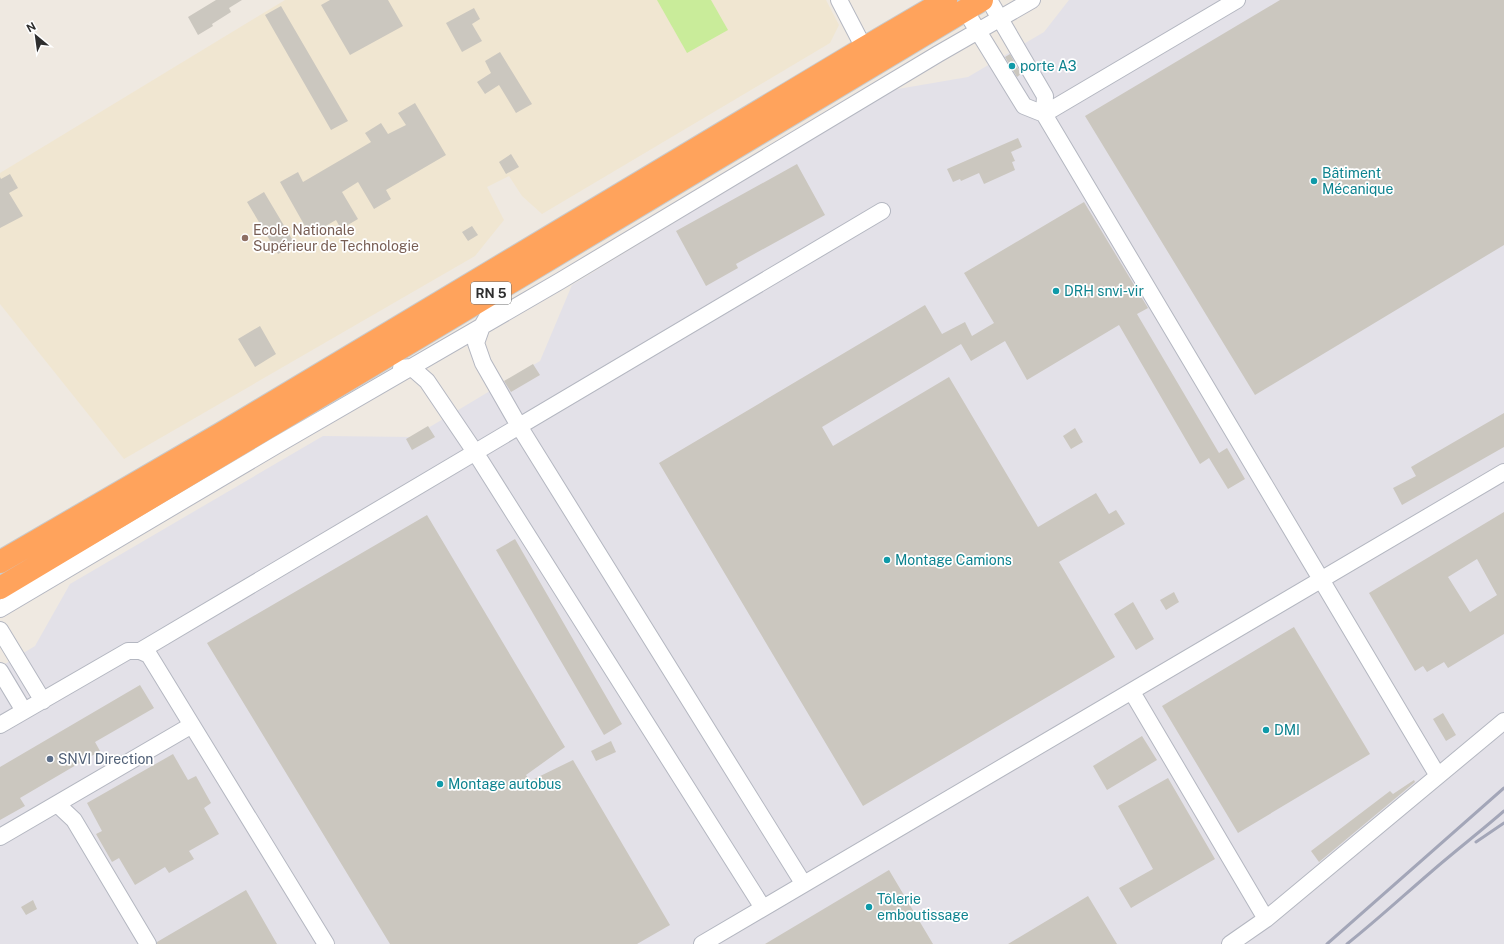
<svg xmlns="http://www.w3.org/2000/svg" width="1504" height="944" font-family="'Public Sans',sans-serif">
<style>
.industrial{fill:#e3e1e8}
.education{fill:#f0e6d1}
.pitch{fill:#c9ec9a}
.building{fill:#cbc7bf;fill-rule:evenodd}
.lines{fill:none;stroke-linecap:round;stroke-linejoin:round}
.minor-casing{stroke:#b4b7c1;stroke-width:18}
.highway-casing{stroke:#c9c9c9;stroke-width:24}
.minor{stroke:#fff;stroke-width:16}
.highway{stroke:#ffa35c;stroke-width:22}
.rail{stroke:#a3a6b8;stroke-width:3}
.culture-dot{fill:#0f9aa8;stroke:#fff;stroke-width:1.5}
.education-dot{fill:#8d6e63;stroke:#fff;stroke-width:1.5}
.service-dot{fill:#5c6f8a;stroke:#fff;stroke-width:1.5}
.labels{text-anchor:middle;stroke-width:3.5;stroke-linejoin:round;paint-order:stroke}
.shield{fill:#fff;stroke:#6d6d6d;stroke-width:1}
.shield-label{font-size:13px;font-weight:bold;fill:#2e2e2e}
.culture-label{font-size:14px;fill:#0d838f;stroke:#fff;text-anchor:start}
.education-label{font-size:14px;fill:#785e54;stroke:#fff;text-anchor:start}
.service-label{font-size:14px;fill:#4e5e75;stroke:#fff;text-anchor:start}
</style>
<rect width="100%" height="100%" fill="#efe9e1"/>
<!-- industrial -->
<path class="industrial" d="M 1069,0 L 1504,0 L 1504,944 L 0,944 L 0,667 L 35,646 L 70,584 L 323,436 L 413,437 L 540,361 L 572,285 L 892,90 L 968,77 L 1044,32 Z"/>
<!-- education -->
<path class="education" d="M 285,0 L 826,0 L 839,25 L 830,43 L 542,214 L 522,196 L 509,176 L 487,187 L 504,220 L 475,256 L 124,459 L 0,304 L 0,173 Z"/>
<!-- pitch -->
<path class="pitch" d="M 657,0 L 711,0 L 728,30 L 687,53 Z"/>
<!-- building -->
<path class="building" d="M 216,0 L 242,0 L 229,8 L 231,12 L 212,24 L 213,26 L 198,35 L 188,17 Z
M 330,0 L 388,0 L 403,26 L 350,55 L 321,5 Z
M 1280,0 L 1504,0 L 1504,245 L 1255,395 L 1085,116 Z
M 281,6 L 348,121 L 331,130 L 265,15 Z
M 474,8 L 480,19 L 472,24 L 482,41 L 462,52 L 446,23 Z
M 500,52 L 532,104 L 516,113 L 499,85 L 485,94 L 477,82 L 491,73 L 485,61 Z
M 1010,54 L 1021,74 L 1017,77 L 1005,57 Z
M 415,103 L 446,155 L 386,190 L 391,199 L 374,209 L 358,182 L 342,192 L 358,219 L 341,229 L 336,220 L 310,235 L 280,182 L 298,172 L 303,182 L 344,158 L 371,142 L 365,133 L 381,123 L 388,134 L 406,125 L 398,113 Z
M 1018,138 L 1022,147 L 1011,152 L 1015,161 L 1012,162 L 1015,170 L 984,184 L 979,173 L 961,181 L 960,179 L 953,182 L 947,169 Z
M 511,154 L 519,167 L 506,174 L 499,162 Z
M 797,164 L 825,215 L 736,264 L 738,268 L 706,286 L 676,231 Z
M 10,174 L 18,188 L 9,193 L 23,216 L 0,228 L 0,177 L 1,179 Z
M 264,192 L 295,244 L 278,254 L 247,202 Z
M 1084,202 L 1148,308 L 1137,314 L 1219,453 L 1227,448 L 1245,479 L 1228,489 L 1209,458 L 1200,464 L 1119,325 L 1027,380 L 1005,341 L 971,361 L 961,344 L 822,427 L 833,446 L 949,377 L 1038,527 L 1096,493 L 1109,514 L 1116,510 L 1125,524 L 1059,562 L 1115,657 L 863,806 L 659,463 L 925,305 L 942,334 L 965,322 L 972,336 L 994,323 L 964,273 Z
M 472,226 L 478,235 L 468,241 L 462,232 Z
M 260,326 L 276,354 L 255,367 L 238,339 Z
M 533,364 L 540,375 L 511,392 L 504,381 Z
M 1504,413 L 1504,447 L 1402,505 L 1393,488 L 1416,476 L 1411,467 Z
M 428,426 L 435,437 L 412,450 L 406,439 Z
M 1075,428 L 1083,442 L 1071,449 L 1063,436 Z
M 1504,512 L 1504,634 L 1448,668 L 1444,662 L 1427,672 L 1423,666 L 1415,671 L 1369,593 ZM 1477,559 L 1497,595 L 1470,612 L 1448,577 Z
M 427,515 L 565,747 L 526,775 L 530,781 L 573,760 L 670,925 L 637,944 L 390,944 L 207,643 Z
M 515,539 L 622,724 L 604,735 L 496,550 Z
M 1174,592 L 1179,602 L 1166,610 L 1160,600 Z
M 1133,602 L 1154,639 L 1136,650 L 1114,614 Z
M 1294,627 L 1370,754 L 1238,833 L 1162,706 Z
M 140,685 L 154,708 L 95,742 L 100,751 L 20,798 L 25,806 L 0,820 L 0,767 Z
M 1443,713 L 1456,735 L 1446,741 L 1433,719 Z
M 1142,736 L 1157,760 L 1107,790 L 1093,766 Z
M 611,741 L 616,752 L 596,761 L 591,751 Z
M 173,754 L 188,780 L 196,776 L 211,803 L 204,808 L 219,834 L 189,851 L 194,859 L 169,873 L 165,867 L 135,885 L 119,858 L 112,862 L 96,834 L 102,831 L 87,803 Z
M 1168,778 L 1215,859 L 1131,908 L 1119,888 L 1153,869 L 1118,806 Z
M 1414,780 L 1415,782 L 1319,862 L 1311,851 L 1390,791 L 1393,794 Z
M 889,870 L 933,944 L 765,944 Z
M 246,890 L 277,944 L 157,944 L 157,942 Z
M 1088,896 L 1117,944 L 1008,944 Z
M 33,900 L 37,909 L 26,915 L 21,907 Z"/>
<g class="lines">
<!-- minor casing -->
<g class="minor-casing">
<path id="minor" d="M 839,0 L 864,48
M 989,0 L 1045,96 L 1044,114 L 1438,776
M 965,10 L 1024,106 L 1044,114
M 1044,114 L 1237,0
M 504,288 L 482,326 L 476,343 L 483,363 L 519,426 L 803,883
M 401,368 L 411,367 L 427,381 L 475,452 L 763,908
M 0,609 L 277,445 L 560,281 L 938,54 L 1032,0
M 0,630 L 43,701
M 140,651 L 882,211
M 0,671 L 24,711
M 1132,692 L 1266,919
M 0,725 L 128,651 L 140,651 L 149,655 L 326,944
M 57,804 L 74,820 L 148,944
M 0,837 L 192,725
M 702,944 L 1504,472
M 1230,944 L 1266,919 L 1504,721"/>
</g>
<!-- highway casing -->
<g class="highway-casing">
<path id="highway" d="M 0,562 L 222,433 L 864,48 L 946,0
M 0,588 L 982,0"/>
</g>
<!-- minor -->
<use href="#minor" class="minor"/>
<!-- highway -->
<use href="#highway" class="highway"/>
<!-- rail -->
<path class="rail" d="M 1476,842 L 1504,823
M 1327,944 L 1504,788
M 1347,944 C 1376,921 1403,896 1431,872 C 1455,851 1480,832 1504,811"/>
</g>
<!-- markers -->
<g class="culture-dot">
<circle cx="1012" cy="66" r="4"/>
<circle cx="1314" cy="181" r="4"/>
<circle cx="1056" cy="291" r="4"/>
<circle cx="887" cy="560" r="4"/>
<circle cx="1266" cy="730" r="4"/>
<circle cx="440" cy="784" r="4"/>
<circle cx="869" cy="907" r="4"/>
</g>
<circle class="education-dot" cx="245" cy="238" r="4"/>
<circle class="service-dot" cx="50" cy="759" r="4"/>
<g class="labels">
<!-- shield labels -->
<rect class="shield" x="471" y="282" width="40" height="22" rx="3"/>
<g class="shield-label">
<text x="491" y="298">RN 5</text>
</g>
<!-- culture labels -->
<g class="culture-label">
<text x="1020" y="71">porte A3</text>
<text x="1322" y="178">Bâtiment<tspan x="1322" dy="16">Mécanique</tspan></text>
<text x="1064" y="296">DRH snvi-vir</text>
<text x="895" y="565">Montage Camions</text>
<text x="1274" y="735">DMI</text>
<text x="448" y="789">Montage autobus</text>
<text x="877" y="904">Tôlerie<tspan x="877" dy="16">emboutissage</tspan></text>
</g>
<!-- education labels -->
<g class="education-label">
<text x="253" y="235">Ecole Nationale<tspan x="253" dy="16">Supérieur de Technologie</tspan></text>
</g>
<!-- service labels -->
<g class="service-label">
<text x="58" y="764">SNVI Direction</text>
</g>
</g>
<!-- north arrow -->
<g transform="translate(36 36) rotate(331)" stroke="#ffffff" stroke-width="3" paint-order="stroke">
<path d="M0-3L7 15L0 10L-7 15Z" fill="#2e2e2e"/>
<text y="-6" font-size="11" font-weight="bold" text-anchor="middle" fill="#2e2e2e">N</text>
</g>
</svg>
